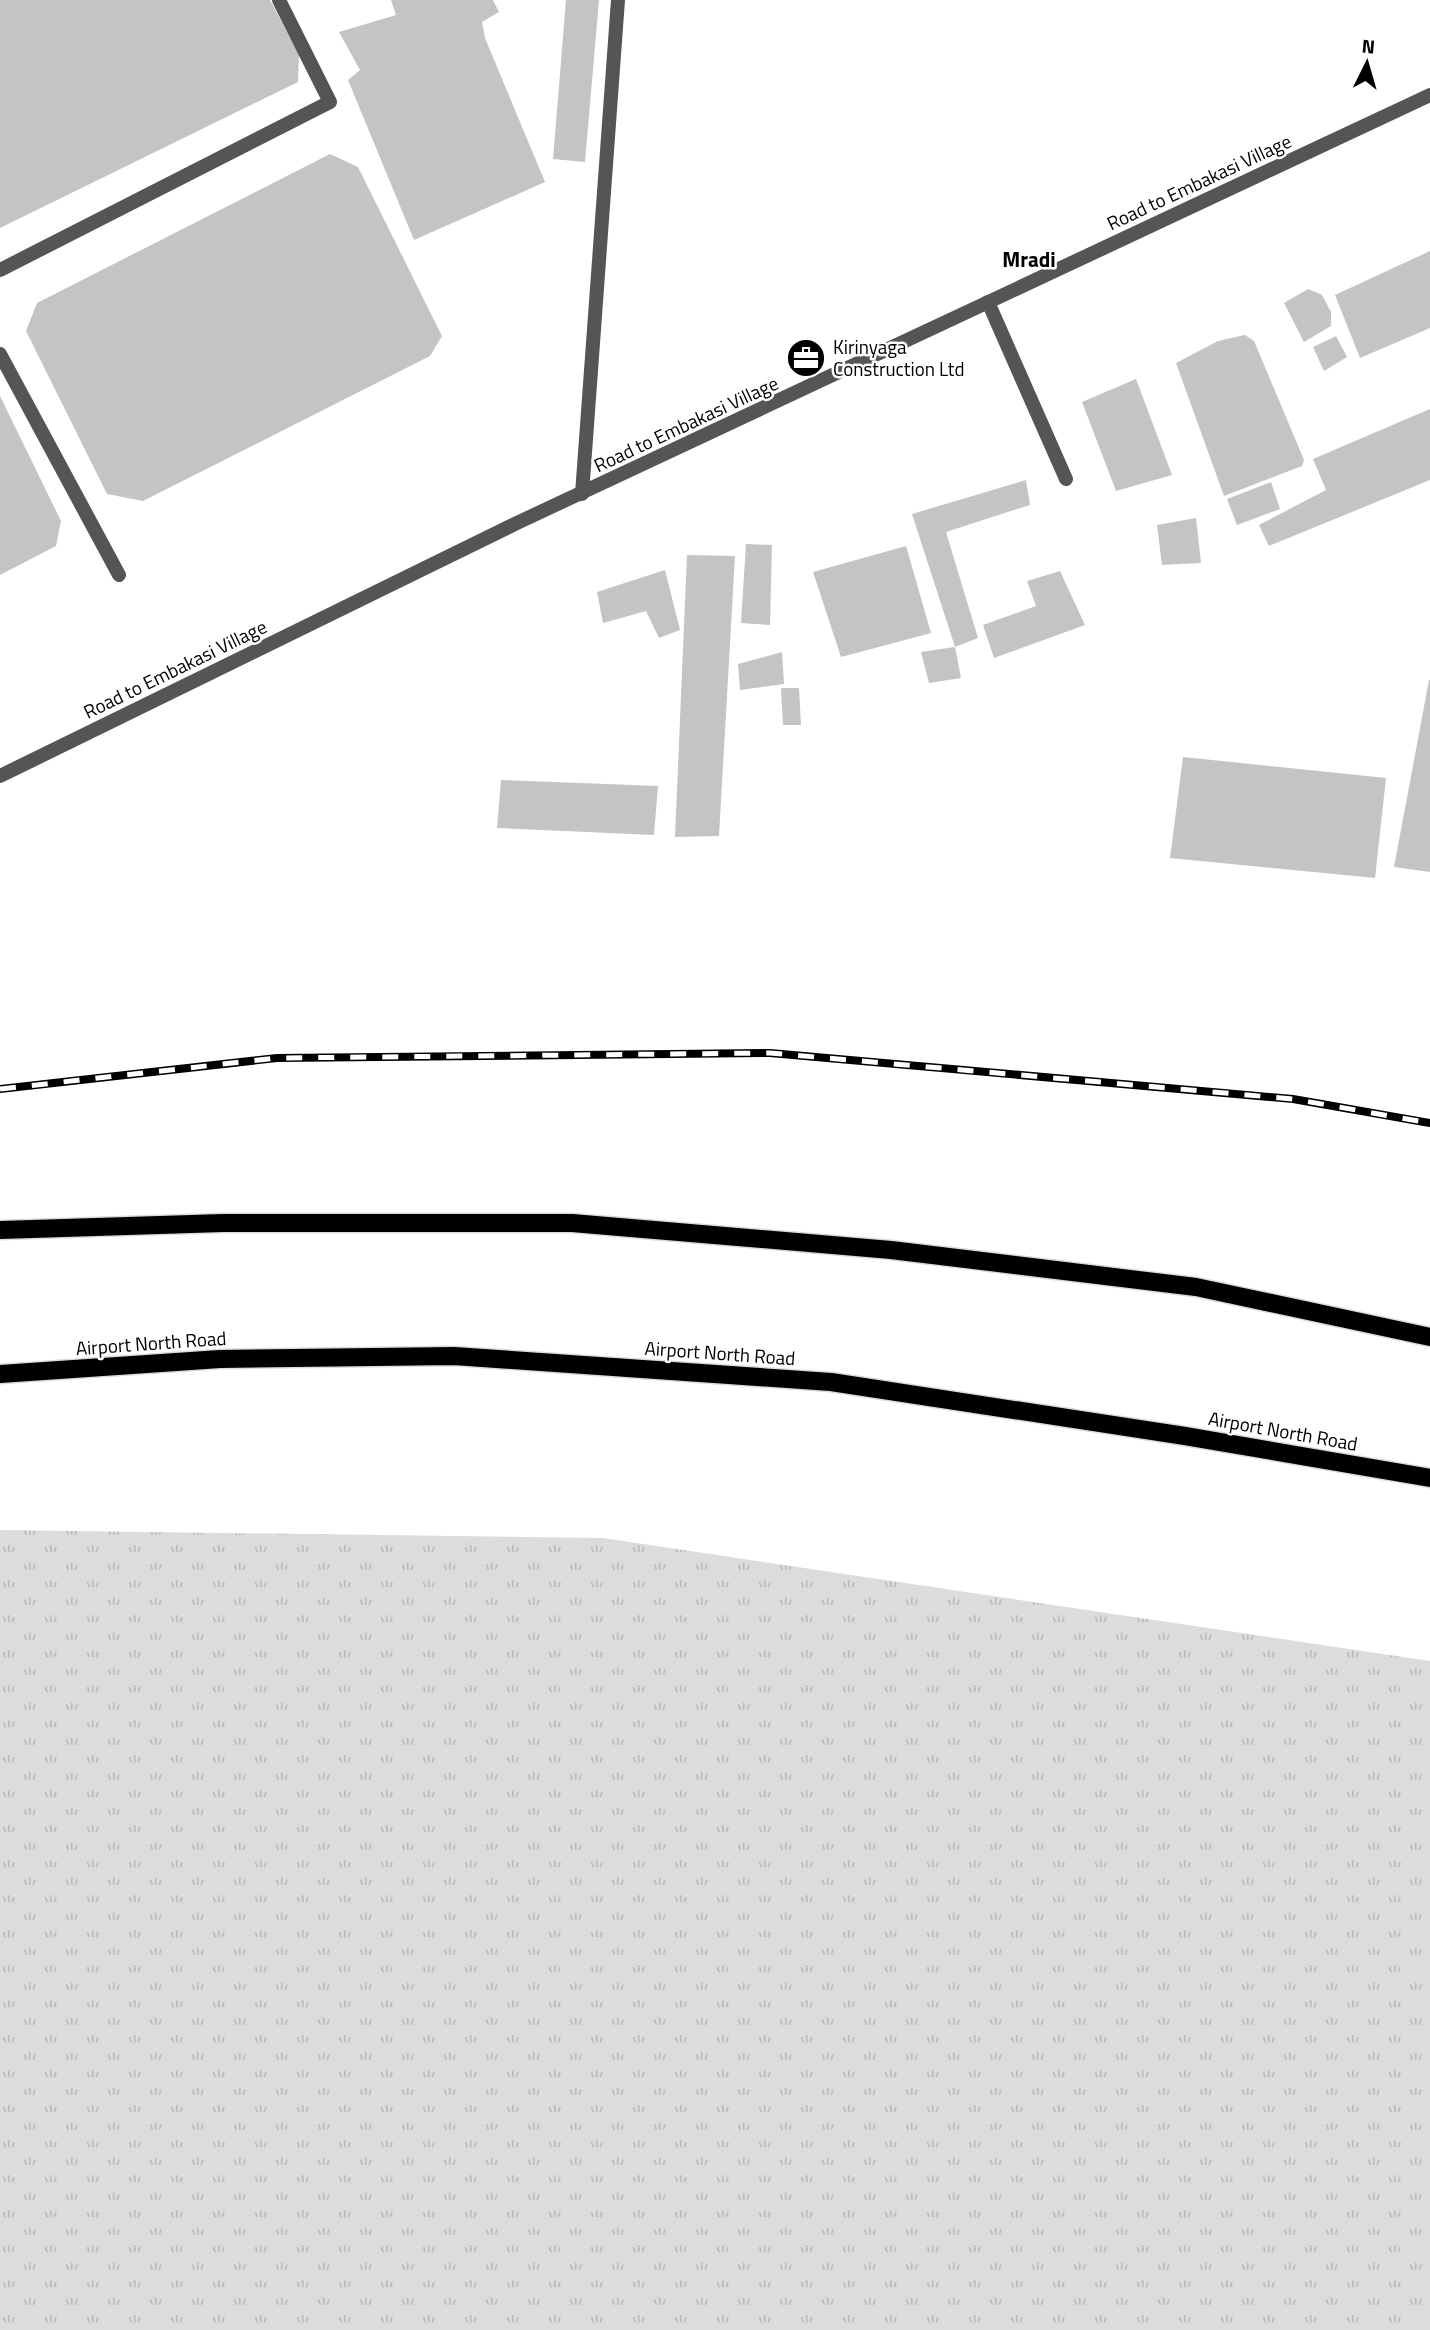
<svg xmlns="http://www.w3.org/2000/svg" width="1430" height="2330" font-family="'Titillium Web',sans-serif">
<style>
.grass{fill:url(#grass-tufts)}
.building{fill:#c4c4c4}
.lines{fill:none;stroke-linecap:round;stroke-linejoin:round}
.primary-casing{stroke:#dbdbdb;stroke-width:21}
.service{stroke:#555;stroke-width:14}
.minor{stroke:#555;stroke-width:14}
.primary{stroke:#000;stroke-width:18}
.rail-casing{stroke:#000;stroke-width:8}
.rail{stroke:#fff;stroke-width:5;stroke-dasharray:16;stroke-linecap:butt}
.labels{text-anchor:middle;stroke-width:5;stroke-linejoin:round;paint-order:stroke}
.street-label{font-size:19px;fill:#000;stroke:#fff}
.poi-label{font-size:19px;fill:#000;stroke:#fff;text-anchor:start}
.neighbourhood-label{font-size:21px;font-weight:bold;fill:#000;stroke:#fff}
</style>
<defs>
<pattern id="grass-tufts" width="24" height="20" patternUnits="userSpaceOnUse" patternTransform="scale(1.75)"><rect width="24" height="20" fill="#dcdcdc"/><path d="M3 7l-1-3M5 7V3M7 7l1-3M15 17l-1-3M17 17v-4M19 17l1-3" fill="none" stroke="#bbb"/></pattern>
</defs>
<rect width="100%" height="100%" fill="#fff"/>
<!-- grass -->
<path class="grass" d="M 0,1530 L 603,1538 L 1430,1661 L 1430,2330 L 0,2330 Z"/>
<!-- building -->
<path class="building" d="M 0,0 L 270,0 L 299,55 L 298,82 L 0,228 Z
M 391,0 L 493,0 L 499,12 L 482,22 L 485,38 L 545,182 L 414,240 L 348,80 L 360,70 L 339,32 L 396,15 Z
M 566,0 L 599,0 L 585,162 L 553,159 Z
M 330,154 L 358,167 L 442,336 L 430,356 L 143,501 L 107,494 L 26,331 L 37,303 Z
M 1430,251 L 1430,328 L 1360,358 L 1335,295 Z
M 1308,289 L 1322,295 L 1331,312 L 1331,326 L 1304,342 L 1284,303 Z
M 1245,335 L 1254,341 L 1304,460 L 1302,466 L 1224,496 L 1176,363 L 1218,341 Z
M 1336,336 L 1347,357 L 1324,371 L 1313,347 Z
M 1136,379 L 1172,475 L 1116,491 L 1082,402 Z
M 0,396 L 61,521 L 56,546 L 0,575 Z
M 1430,409 L 1430,480 L 1269,546 L 1259,525 L 1326,490 L 1313,459 Z
M 1026,480 L 1030,505 L 946,532 L 978,638 L 955,647 L 912,514 Z
M 1271,482 L 1280,509 L 1237,525 L 1227,499 Z
M 1196,518 L 1201,563 L 1162,565 L 1157,525 Z
M 746,544 L 772,545 L 770,625 L 741,623 Z
M 906,546 L 931,633 L 841,657 L 813,572 Z
M 687,555 L 735,556 L 719,836 L 675,837 Z
M 665,570 L 680,630 L 659,638 L 646,611 L 603,623 L 597,592 Z
M 1060,571 L 1085,625 L 994,658 L 983,625 L 1036,606 L 1027,581 Z
M 955,647 L 961,678 L 929,683 L 921,652 Z
M 782,652 L 784,684 L 740,690 L 738,664 Z
M 1429,680 L 1430,680 L 1430,872 L 1394,867 Z
M 781,688 L 799,688 L 801,725 L 783,725 Z
M 1183,757 L 1386,778 L 1375,878 L 1170,858 Z
M 501,780 L 658,786 L 654,835 L 497,828 Z"/>
<g class="lines">
<!-- primary casing -->
<g class="primary-casing">
<path id="primary" d="M 0,1230 L 223,1223 L 572,1223 L 891,1250 L 1196,1287 L 1430,1337
M 0,1374 L 220,1359 L 454,1356 L 831,1382 L 1185,1436 L 1430,1478"/>
</g>
<!-- service -->
<path class="service" d="M 0,270 L 330,102 L 279,0
M 988,302 L 1066,479
M 0,354 L 119,575
M 582,494 L 618,0"/>
<!-- minor -->
<path class="minor" d="M 0,776 L 519,522 L 1430,95"/>
<!-- primary -->
<use href="#primary" class="primary"/>
<!-- rail casing -->
<g class="rail-casing">
<path id="rail" d="M 0,1089 L 277,1058 L 770,1053 L 1293,1099 L 1430,1123"/>
</g>
<!-- rail -->
<use href="#rail" class="rail"/>
</g>
<!-- icons -->
<defs>
<g id="office-disc" transform="scale(2.0125)"><circle r="9.5" fill="#000" stroke="#fff"/><path d="M-6-3h4V-5.5h4V-3h4V5H-6ZM-1-4.5V-3h2v-1.5ZM-6 0V1H6V0Z" fill="#fff"/></g>
</defs>
<g fill-rule="evenodd">
<use href="#office-disc" x="806" y="358"/>
</g>
<g class="labels">
<!-- street labels -->
<g class="street-label">
<text transform="translate(1199 182) rotate(-25)" y="7">Road to Embakasi Village</text>
<text transform="translate(686 424) rotate(-25)" y="7">Road to Embakasi Village</text>
<text transform="translate(175 669) rotate(-26)" y="7">Road to Embakasi Village</text>
<text transform="translate(151 1343) rotate(-4)" y="7">Airport North Road</text>
<text transform="translate(720 1353) rotate(4)" y="7">Airport North Road</text>
<text transform="translate(1283 1431) rotate(10)" y="7">Airport North Road</text>
</g>
<!-- poi labels -->
<g class="poi-label">
<text x="833" y="354">Kirinyaga<tspan x="833" dy="22">Construction Ltd</tspan></text>
</g>
<!-- neighbourhood labels -->
<g class="neighbourhood-label">
<text x="1029" y="267">Mradi</text>
</g>
</g>
<!-- north arrow -->
<g transform="translate(1367 63) rotate(5)" stroke="#ffffff" stroke-width="5" paint-order="stroke">
<path d="M0-5L12 26L0 18L-12 26Z" fill="#000000"/>
<text y="-10" font-size="19" font-weight="bold" text-anchor="middle" fill="#000000">N</text>
</g>
</svg>
